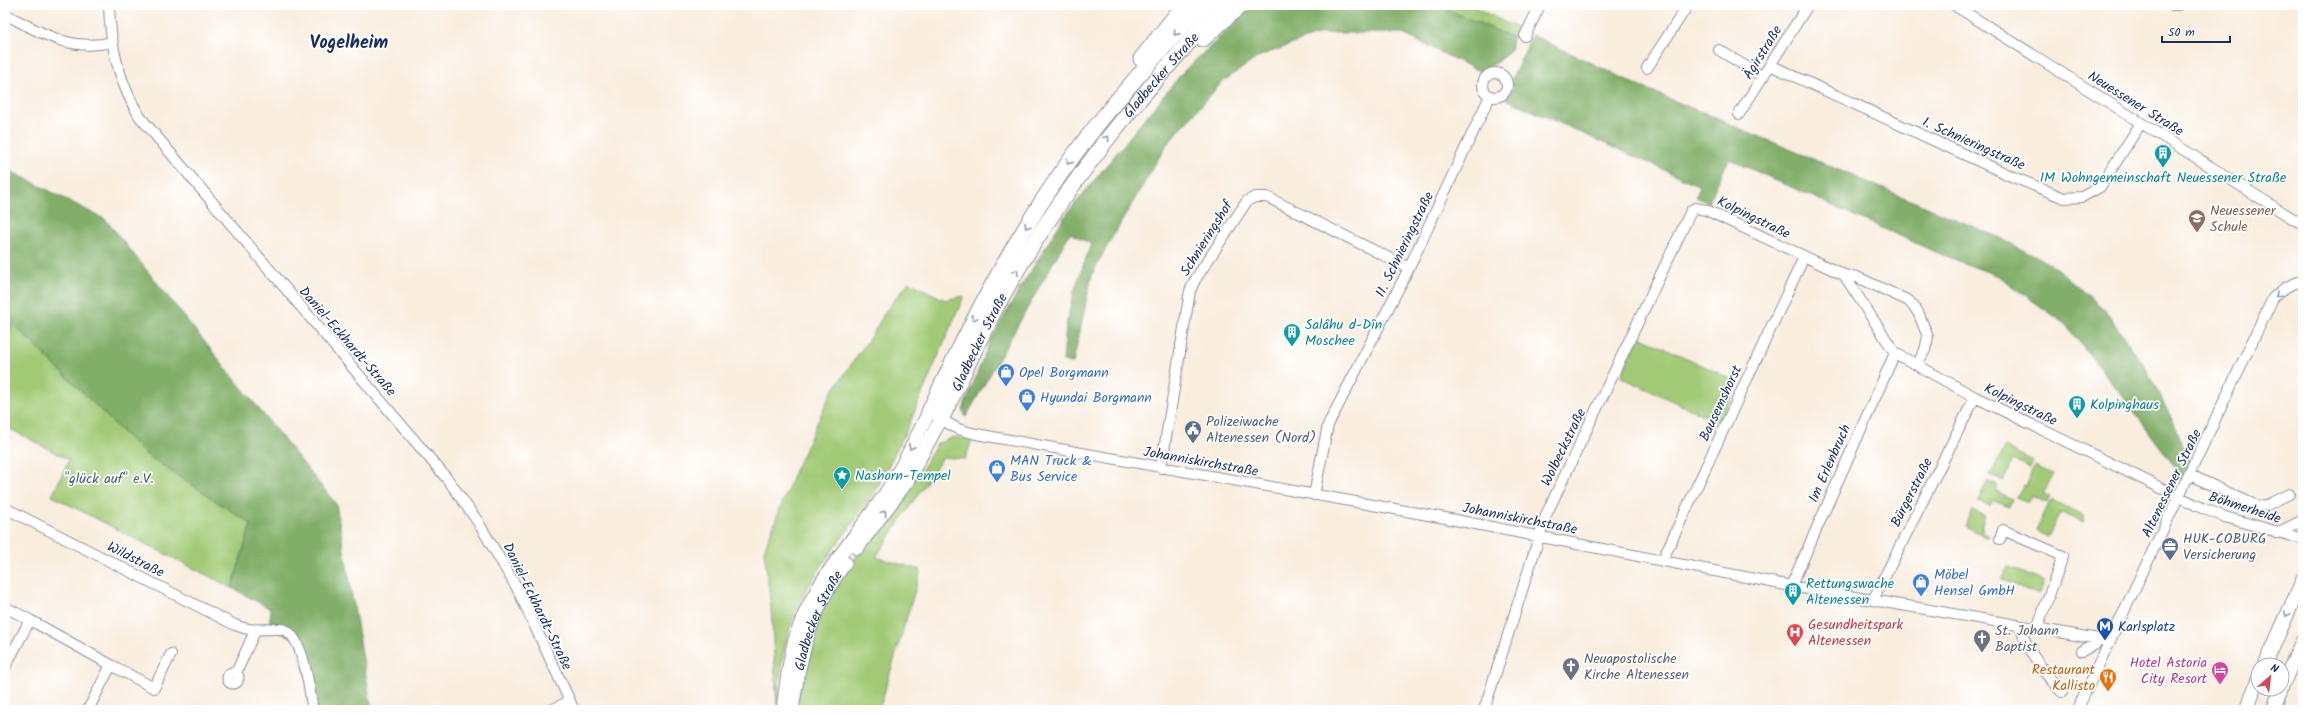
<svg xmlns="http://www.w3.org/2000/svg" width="2308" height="715" font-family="Kalam,sans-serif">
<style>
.green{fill:#a2ca76;stroke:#5e7c6a}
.forest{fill:#81ae67;stroke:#4e6e62}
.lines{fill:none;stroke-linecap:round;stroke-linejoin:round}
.minor-casing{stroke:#8a8e9e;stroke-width:12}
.major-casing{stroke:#8a8e9e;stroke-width:15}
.highway-casing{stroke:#8a8e9e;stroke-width:17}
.minor{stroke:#fff;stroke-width:10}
.major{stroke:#fff;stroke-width:13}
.highway{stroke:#fff;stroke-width:15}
.oneway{stroke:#8d97ae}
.labels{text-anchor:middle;stroke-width:3.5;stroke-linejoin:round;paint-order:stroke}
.street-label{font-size:14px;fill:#1b2f5e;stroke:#fff}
.culture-label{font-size:14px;fill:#0d838f;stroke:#fff;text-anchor:start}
.education-label{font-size:14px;fill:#785e54;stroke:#fff;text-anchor:start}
.shop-label{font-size:14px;fill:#366cbe;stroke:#fff;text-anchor:start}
.service-label{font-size:14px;fill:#4e5e75;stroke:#fff;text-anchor:start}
.park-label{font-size:14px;fill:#445e65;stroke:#fff}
.health-label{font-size:14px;fill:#be3a42;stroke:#fff;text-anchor:start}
.transit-label{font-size:14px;fill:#164399;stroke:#fff;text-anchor:start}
.worship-label{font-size:14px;fill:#5b616d;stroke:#fff;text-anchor:start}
.hotel-label{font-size:14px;fill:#b23c85;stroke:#fff;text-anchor:end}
.food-label{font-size:14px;fill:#c56008;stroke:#fff;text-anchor:end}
.district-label{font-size:18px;font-weight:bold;fill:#1b2f5e;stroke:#fff}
</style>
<rect width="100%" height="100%" fill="#fff"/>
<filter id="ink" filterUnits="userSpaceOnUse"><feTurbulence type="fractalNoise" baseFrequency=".025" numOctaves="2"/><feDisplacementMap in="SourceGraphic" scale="8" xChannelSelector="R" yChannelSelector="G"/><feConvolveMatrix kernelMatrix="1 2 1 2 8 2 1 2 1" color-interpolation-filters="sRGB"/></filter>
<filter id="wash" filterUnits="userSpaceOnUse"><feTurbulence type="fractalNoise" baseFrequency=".012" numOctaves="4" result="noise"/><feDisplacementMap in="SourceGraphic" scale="16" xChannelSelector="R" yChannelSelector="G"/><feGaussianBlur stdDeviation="0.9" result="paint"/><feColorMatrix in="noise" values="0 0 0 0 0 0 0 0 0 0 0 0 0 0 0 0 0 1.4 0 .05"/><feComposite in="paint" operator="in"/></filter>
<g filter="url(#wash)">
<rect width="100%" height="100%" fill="#f9edde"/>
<!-- green -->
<path class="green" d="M 1436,5 L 1470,5 L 1517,28 L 1512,37 Z
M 909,282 L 945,300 L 964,296 L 907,429 L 873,496 C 841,541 801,584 787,638 C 781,661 779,684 777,707 L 771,607 L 764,550 L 794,473 L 831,393 L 874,332 L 887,309 Z
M 14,325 L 144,453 L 251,524 L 232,588 L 52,496 L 69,460 L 5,426 L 5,333 Z
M 1639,336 L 1738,382 L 1720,423 L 1621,377 Z
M 953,437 L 972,440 L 965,459 L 943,457 L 876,557 L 921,570 L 879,710 L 797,710 L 799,692 L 818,618 L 841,577 L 918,476 L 937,444 Z
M 2005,447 L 2033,461 L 2030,468 L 2013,460 L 2003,481 L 1990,475 Z
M 2035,466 L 2053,474 L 2043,494 L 2050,496 L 2047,503 L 2031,496 L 2028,502 L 2016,497 L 2024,485 L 2026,486 Z
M 1987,481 L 1998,486 L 1996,492 L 2013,500 L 2009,507 L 1992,500 L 1990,506 L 1978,501 Z
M 2052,500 L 2085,517 L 2083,522 L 2060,512 L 2048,537 L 2036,531 L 2049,504 Z
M 1972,510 L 1985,516 L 1981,527 L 1983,528 L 1981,531 L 1989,535 L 1987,537 L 1965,526 Z
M 2008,566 L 2044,582 L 2039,595 L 2001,579 Z"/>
<!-- forest -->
<path class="forest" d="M 1254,5 L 1436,5 L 1512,37 C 1516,55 1491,63 1483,73 L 1401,33 L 1322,33 L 1260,56 L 1222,82 L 1167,144 L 1102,255 L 1092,275 L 1073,363 L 1063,361 L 1066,325 L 1074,291 L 1091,244 L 1070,233 L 966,417 L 963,411 L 965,404 L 990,341 L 1022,285 L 1065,216 L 1183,72 Z
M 1532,35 L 1644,88 L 1998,237 L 2055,267 L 2104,309 L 2145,367 L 2174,423 L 2191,465 L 2182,479 L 2176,480 L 2175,467 L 2122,395 L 2064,323 L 1998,276 L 1933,251 L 1729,159 L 1708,203 L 1696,197 L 1700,186 L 1506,99 L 1513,88 L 1512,79 Z
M 5,168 L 106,220 L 336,504 L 372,710 L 314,710 L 297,639 L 269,629 L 271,609 L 232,588 L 251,524 L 144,453 L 14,325 L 5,333 Z"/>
</g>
<g filter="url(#ink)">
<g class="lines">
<!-- minor casing -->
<g class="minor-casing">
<path id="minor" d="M 109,5 C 110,46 119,83 140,117 L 449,481 L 478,522 L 517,588 L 574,710
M 1954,5 L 2295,220 L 2303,223
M 2170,5 L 2178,5
M 5,14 C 41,33 70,52 112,42
M 1525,36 L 1540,5
M 1719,50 L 1763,77
M 1770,65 L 2011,176 L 2064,198 L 2082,197 L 2100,187 L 2141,123
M 1647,68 L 1688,5
M1483 85a12 12 0 1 1 24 0a12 12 0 1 1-24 0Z
M 1739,114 L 1808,5
M 1844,275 L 1857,277 L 1909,301 L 1918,312 L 1928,337 L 1925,350 L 1917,364
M 937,417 L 958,429 L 976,434 L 1445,518 L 1791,586 L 2110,641
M 1161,468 L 1190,291 L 1195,280 L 1247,201 L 1255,197 L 1267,197 L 1409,268
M 2190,475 L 2257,506 L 2267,505 L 2289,494
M 1314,495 L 1328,425 L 1406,274 L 1490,96
M 5,508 L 235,625 C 254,633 262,628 280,629 C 304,630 309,691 313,710
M 2277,533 L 2303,520
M 2000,539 L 2003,530 L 2063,556 L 2037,629
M 1662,561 L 1804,257
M 1791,586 L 1895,353
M 1873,600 L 1975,397
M 5,607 L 30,620 L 5,667
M 30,620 L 111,665 L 88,710
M 2023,626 C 2019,644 2050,679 2062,692
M 2082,651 L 2096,643
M 111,665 L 154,688 L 171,654
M227.5 678a5.5 5.5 0 1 1 11 0a5.5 5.5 0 1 1-11 0Z
M 236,673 L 255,631
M 552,710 L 569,701
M 1484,710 L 1546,515 L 1691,211 L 1695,208 L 1706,210 L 1844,275 L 1895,353 L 1975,397 L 2202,508 L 2225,517 L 2303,539
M 2077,710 L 2273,298 L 2286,287 L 2303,280"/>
</g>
<!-- major casing -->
<g class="major-casing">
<g id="major">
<path d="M 857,548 L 906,483 L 941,419"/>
<path d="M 2265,665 L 2303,579"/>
<path d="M 2282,686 L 2303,639"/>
<path d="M 783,710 C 786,685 789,659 796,636 C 813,584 850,544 881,500 C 900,473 914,442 929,412"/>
<path id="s1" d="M 792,710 C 800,654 811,609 845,563"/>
<path d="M 2246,710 L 2258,680"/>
<path d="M 2273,710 L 2281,689"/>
</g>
</g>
<!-- highway casing -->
<g class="highway-casing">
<g id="highway">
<path d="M 1203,39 L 1241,5"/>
<path d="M 1141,59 L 1184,5"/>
<path d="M 929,412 C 970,324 1014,238 1071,159 C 1111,104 1157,54 1203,5"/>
<path id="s2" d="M 941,419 C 963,376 981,333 1005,291 C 1064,186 1141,93 1223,5"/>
</g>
</g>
<!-- minor -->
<use href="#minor" class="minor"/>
<!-- major -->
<use href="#major" class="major"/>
<!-- highway -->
<use href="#highway" class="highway"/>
</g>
<!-- one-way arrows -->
<defs><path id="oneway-chevron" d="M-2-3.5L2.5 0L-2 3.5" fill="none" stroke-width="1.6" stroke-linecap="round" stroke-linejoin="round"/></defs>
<g class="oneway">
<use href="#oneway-chevron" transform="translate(1176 33) rotate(132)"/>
<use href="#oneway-chevron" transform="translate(1107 138) rotate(-53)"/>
<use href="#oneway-chevron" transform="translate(1069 162) rotate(125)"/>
<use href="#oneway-chevron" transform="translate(1027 226) rotate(122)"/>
<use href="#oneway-chevron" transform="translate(1016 272) rotate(-59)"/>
<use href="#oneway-chevron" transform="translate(2278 295) rotate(137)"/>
<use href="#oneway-chevron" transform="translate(974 318) rotate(118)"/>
<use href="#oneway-chevron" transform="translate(911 447) rotate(117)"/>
<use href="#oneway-chevron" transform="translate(884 513) rotate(-53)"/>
<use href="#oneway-chevron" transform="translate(2287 614) rotate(114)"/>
</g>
</g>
<!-- icons -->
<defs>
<g id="building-pin" transform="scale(0.9)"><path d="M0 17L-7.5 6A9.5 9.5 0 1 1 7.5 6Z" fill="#0f9aa8" stroke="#fff"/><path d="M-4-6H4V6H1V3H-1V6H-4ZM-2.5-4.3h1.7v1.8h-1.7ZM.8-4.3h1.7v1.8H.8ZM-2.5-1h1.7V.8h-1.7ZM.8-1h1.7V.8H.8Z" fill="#fff"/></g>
<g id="school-pin" transform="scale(0.9)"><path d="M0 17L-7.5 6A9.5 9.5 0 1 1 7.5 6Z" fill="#8d6e63" stroke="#fff"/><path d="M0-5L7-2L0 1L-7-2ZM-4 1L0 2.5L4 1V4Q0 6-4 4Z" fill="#fff"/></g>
<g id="shop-pin" transform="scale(0.9)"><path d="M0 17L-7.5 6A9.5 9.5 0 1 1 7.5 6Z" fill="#3f7fe0" stroke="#fff"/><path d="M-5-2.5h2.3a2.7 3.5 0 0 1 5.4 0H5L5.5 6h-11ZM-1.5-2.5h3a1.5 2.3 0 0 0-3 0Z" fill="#fff"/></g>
<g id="civic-pin" transform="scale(0.9)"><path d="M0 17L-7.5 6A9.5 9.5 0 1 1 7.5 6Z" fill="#5c6f8a" stroke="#fff"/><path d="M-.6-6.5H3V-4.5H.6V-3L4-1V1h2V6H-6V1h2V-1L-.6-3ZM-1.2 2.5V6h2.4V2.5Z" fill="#fff"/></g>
<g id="sight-pin" transform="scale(0.9)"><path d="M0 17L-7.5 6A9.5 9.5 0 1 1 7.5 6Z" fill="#0f9aa8" stroke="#fff"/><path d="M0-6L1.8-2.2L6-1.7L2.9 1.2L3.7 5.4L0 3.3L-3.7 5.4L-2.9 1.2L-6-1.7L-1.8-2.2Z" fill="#fff"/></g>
<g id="office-pin" transform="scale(0.9)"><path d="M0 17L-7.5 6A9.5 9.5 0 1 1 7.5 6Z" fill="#5c6f8a" stroke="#fff"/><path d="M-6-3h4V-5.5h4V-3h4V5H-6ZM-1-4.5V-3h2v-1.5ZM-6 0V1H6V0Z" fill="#fff"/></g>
<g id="metro-pin" transform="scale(0.9)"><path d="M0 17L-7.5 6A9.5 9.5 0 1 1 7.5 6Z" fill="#1a4fb4" stroke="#fff"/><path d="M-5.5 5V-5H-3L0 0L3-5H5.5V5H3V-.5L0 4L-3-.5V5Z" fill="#fff"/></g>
<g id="hospital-pin" transform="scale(0.9)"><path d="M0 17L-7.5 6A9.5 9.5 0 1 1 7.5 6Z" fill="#e0444e" stroke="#fff"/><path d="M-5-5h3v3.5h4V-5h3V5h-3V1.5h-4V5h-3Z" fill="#fff"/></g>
<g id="church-pin" transform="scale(0.9)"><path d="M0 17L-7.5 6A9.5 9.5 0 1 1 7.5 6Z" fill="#6b7280" stroke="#fff"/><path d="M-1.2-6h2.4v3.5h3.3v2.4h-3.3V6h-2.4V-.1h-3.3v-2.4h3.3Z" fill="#fff"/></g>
<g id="hotel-pin" transform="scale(0.9)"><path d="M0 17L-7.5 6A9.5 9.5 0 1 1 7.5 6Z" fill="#d1479c" stroke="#fff"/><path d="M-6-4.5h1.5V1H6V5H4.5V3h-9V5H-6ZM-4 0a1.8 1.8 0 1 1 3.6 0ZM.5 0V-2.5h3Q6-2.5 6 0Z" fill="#fff"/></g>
<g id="restaurant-pin" transform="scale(0.9)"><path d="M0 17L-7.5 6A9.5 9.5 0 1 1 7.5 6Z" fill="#e8710a" stroke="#fff"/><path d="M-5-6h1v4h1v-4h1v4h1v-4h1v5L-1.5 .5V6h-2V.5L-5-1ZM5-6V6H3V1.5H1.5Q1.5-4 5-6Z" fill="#fff"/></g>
</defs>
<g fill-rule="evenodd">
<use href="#building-pin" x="2163" y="153"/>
<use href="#school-pin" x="2197" y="218"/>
<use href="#building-pin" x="1292" y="332"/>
<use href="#shop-pin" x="1006" y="372"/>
<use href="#shop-pin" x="1027" y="397"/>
<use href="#building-pin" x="2077" y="404"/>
<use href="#civic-pin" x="1193" y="429"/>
<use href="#shop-pin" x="997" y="468"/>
<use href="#sight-pin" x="842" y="475"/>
<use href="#office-pin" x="2170" y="546"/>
<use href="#shop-pin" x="1921" y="582"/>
<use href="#building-pin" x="1793" y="591"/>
<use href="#metro-pin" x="2105" y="626"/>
<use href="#hospital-pin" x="1795" y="632"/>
<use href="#church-pin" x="1982" y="638"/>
<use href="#church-pin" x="1571" y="666"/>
<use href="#hotel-pin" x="2220" y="670"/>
<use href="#restaurant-pin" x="2108" y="677"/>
</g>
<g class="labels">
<!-- street labels -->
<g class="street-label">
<text transform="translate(1762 52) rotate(-58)" y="5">Ägirstraße</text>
<text dy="5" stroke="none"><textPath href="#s2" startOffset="410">Gladbecker Straße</textPath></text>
<text transform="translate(2136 103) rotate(32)" y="5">Neuessener Straße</text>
<text transform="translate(1974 143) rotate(24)" y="5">I. Schnieringstraße</text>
<text transform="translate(1754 217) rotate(26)" y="5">Kolpingstraße</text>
<text transform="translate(1206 238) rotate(-58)" y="5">Schnieringshof</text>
<text transform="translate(1404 244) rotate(-64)" y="5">II. Schnieringstraße</text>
<text transform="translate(348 341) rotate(49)" y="5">Daniel-Eckhardt-Straße</text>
<text dy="5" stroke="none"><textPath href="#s2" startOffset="86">Gladbecker Straße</textPath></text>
<text transform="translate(1720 403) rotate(-65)" y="5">Bausemshorst</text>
<text transform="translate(2021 404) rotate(26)" y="5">Kolpingstraße</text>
<text transform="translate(1563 447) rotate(-64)" y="5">Wolbeckstraße</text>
<text transform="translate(1201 461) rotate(10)" y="5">Johanniskirchstraße</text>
<text transform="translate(1829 463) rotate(-66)" y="5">Im Erlenbruch</text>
<text transform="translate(2171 483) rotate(-64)" y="5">Altenessener Straße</text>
<text transform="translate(1911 492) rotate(-63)" y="5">Bürgerstraße</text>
<text transform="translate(2245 507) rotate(18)" y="5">Böhmerheide</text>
<text transform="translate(1520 518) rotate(11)" y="5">Johanniskirchstraße</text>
<text transform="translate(136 559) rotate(27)" y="5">Wildstraße</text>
<text transform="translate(538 606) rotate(64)" y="5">Daniel-Eckhardt-Straße</text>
<text dy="5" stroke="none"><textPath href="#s1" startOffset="94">Gladbecker Straße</textPath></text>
</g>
<!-- culture labels -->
<g class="culture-label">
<text x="2163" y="182" text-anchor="middle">IM Wohngemeinschaft Neuessener Straße</text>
<text x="1305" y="329">Salâhu d-Dîn<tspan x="1305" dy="16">Moschee</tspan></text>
<text x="2090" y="409">Kolpinghaus</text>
<text x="855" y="480">Nashorn-Tempel</text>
<text x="1806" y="588">Rettungswache<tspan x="1806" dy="16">Altenessen</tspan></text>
</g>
<!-- education labels -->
<g class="education-label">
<text x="2210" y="215">Neuessener<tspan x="2210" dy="16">Schule</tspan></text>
</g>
<!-- shop labels -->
<g class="shop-label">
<text x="1019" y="377">Opel Borgmann</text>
<text x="1040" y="402">Hyundai Borgmann</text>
<text x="1010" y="465">MAN Truck &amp;<tspan x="1010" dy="16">Bus Service</tspan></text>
<text x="1934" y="579">Möbel<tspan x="1934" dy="16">Hensel GmbH</tspan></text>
</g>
<!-- service labels -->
<g class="service-label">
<text x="1206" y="426">Polizeiwache<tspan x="1206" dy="16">Altenessen (Nord)</tspan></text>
<text x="2183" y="543">HUK-COBURG<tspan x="2183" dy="16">Versicherung</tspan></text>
</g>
<!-- park labels -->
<g class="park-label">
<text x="109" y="483">"glück auf" e.V.</text>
</g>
<!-- health labels -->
<g class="health-label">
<text x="1808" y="629">Gesundheitspark<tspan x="1808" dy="16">Altenessen</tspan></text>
</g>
<!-- transit labels -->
<g class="transit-label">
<text x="2118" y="631">Karlsplatz</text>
</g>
<!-- worship labels -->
<g class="worship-label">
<text x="1995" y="635">St. Johann<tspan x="1995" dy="16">Baptist</tspan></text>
<text x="1584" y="663">Neuapostolische<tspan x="1584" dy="16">Kirche Altenessen</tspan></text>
</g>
<!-- hotel labels -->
<g class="hotel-label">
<text x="2207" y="667">Hotel Astoria<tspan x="2207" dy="16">City Resort</tspan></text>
</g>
<!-- food labels -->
<g class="food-label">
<text x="2095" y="674">Restaurant<tspan x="2095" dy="16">Kallisto</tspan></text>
</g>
<!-- district labels -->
<g class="district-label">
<text x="349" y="48">Vogelheim</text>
</g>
</g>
<!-- margin -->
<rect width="2308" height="715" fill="none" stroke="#fff" stroke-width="20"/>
<!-- north arrow -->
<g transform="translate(2270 677) rotate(28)"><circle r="19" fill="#ffffff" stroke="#a4acbf"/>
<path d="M0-3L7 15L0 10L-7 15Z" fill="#d1495b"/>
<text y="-6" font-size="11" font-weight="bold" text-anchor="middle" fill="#1b2f5e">N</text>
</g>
<!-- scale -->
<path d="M2162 36v6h68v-6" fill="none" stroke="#1b2f5e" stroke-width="2"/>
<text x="2168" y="36" font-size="12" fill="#1b2f5e" stroke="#ffffff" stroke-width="3" paint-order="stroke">50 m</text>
</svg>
